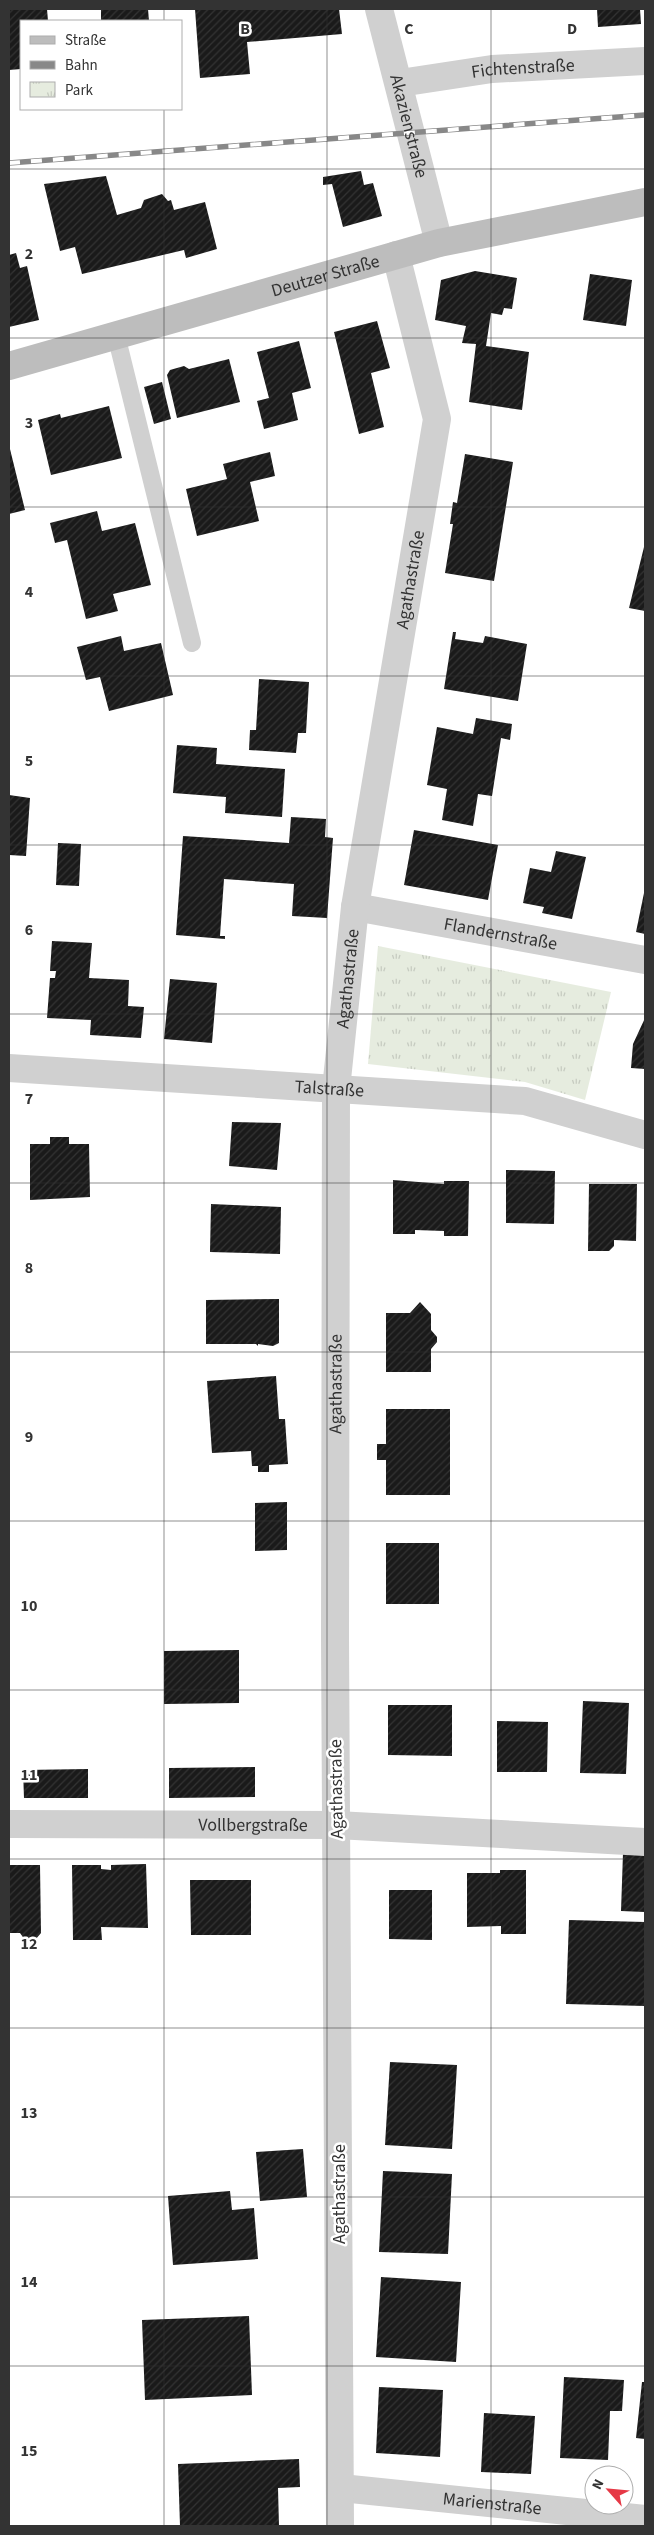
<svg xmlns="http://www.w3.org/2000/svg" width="654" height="2535" font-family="'Source Sans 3',sans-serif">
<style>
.park{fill:url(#park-tufts)}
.building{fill:url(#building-hatch)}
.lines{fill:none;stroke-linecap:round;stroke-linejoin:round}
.service{stroke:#d0d0d0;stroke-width:18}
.minor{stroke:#d0d0d0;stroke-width:28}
.secondary{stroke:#bdbdbd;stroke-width:28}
.rail-casing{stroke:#888;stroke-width:5.5}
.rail{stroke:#fff;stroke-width:4;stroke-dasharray:11;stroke-linecap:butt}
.grid{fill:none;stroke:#333;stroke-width:1;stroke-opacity:0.55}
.labels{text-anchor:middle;stroke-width:5;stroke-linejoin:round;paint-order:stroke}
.street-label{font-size:18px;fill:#333;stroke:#fff}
.grid-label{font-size:16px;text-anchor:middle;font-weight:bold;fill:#333;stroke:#fff;stroke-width:5;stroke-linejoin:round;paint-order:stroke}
</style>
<defs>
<pattern id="park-tufts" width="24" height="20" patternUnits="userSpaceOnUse" patternTransform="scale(1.25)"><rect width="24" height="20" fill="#e6ecdf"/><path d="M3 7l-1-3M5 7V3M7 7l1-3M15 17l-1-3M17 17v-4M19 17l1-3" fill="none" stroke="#c6cbc0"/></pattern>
<pattern id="building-hatch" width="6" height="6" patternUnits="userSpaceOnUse" patternTransform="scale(1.25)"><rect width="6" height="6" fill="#1a1a1a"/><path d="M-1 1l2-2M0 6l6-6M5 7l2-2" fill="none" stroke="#333"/></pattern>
</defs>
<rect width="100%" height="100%" fill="#fff"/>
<!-- park -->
<path class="park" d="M 378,946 L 611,992 L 585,1100 L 525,1082 L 368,1064 Z"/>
<!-- building -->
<path class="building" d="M 9,9 L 47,9 L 48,21 L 21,21 L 21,69 L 9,70 Z
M 101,9 L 148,9 L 149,21 L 101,21 Z
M 195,9 L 339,9 L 342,34 L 247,42 L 250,74 L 200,78 Z
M 597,9 L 640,9 L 641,24 L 598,27 Z
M 361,171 L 364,185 L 373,183 L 382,216 L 343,227 L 332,184 L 323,185 L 323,177 Z
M 106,176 L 117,215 L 141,208 L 144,200 L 162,194 L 168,201 L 171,200 L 174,210 L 205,202 L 217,249 L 186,258 L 184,250 L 82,274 L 75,247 L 60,251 L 44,184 Z
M 16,253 L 20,268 L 27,266 L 39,320 L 9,327 L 9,255 Z
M 475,271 L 517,278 L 512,309 L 504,308 L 502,315 L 491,313 L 486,346 L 529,352 L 522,410 L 469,402 L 476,344 L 462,343 L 466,326 L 435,320 L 441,280 Z
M 590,274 L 632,280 L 626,326 L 583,320 Z
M 377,321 L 390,368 L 371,373 L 384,427 L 359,434 L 334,332 Z
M 299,341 L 311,388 L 292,393 L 298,420 L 264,429 L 257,401 L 269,398 L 257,352 Z
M 229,359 L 240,402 L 177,418 L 167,375 L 170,370 L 184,366 L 189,369 Z
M 162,382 L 171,419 L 154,424 L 144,387 Z
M 109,406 L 122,458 L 51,475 L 38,420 L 60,414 L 61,418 Z
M 9,445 L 25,510 L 9,514 Z
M 270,452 L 275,476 L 250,482 L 259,521 L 197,536 L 186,489 L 227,479 L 223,464 Z
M 465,454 L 513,462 L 494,581 L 445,573 L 453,524 L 450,524 L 453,502 L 457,503 Z
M 97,511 L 102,531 L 135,523 L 151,585 L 113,594 L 118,611 L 86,619 L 67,540 L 55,543 L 50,523 Z
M 644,547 L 645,548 L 645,611 L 629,608 Z
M 453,632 L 456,632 L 455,639 L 483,643 L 485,636 L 527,644 L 518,701 L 444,689 Z
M 121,636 L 124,651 L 161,643 L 173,695 L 109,711 L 100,677 L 86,680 L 77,647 Z
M 259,679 L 309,682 L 306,733 L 298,733 L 296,753 L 249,750 L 250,730 L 256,730 Z
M 476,718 L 512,724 L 510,740 L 501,738 L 492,796 L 478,794 L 473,826 L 442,820 L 447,789 L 427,785 L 437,727 L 473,734 Z
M 177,745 L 217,748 L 216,764 L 285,769 L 282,817 L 225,813 L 226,797 L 173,793 Z
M 9,795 L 30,798 L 26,856 L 9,855 Z
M 291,817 L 326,819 L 325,837 L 333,838 L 327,918 L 292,916 L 294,884 L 224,879 L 220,936 L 225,936 L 225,939 L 176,935 L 183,836 L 289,843 Z
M 414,830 L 498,845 L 488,900 L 404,885 Z
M 58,843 L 81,844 L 79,886 L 56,885 Z
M 556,851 L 586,857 L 572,919 L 542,913 L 544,907 L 523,903 L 530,868 L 551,872 Z
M 644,893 L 645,893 L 645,934 L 636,932 Z
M 52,941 L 92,943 L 89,978 L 129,980 L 128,1006 L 144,1007 L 141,1038 L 90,1035 L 91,1020 L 47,1018 L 50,978 L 55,978 L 56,971 L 50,971 Z
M 170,979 L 217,983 L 212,1043 L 164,1039 Z
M 645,1018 L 645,1069 L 631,1068 L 633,1044 Z
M 232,1122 L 281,1123 L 277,1170 L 229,1166 Z
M 50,1137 L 69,1137 L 69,1144 L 89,1144 L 90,1197 L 30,1200 L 30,1144 L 50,1144 Z
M 506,1170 L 555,1171 L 554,1224 L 506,1223 Z
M 393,1180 L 444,1184 L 444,1181 L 469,1181 L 468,1236 L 444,1236 L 444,1231 L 415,1230 L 415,1234 L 393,1234 Z
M 589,1184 L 637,1184 L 636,1241 L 614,1240 L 614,1246 L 609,1251 L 588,1251 Z
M 211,1204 L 281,1207 L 280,1254 L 210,1252 Z
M 279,1299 L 279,1343 L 273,1346 L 258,1344 L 258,1346 L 256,1344 L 206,1344 L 206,1300 Z
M 420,1302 L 431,1314 L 431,1330 L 437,1337 L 437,1342 L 431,1349 L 431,1372 L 386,1372 L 386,1313 L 410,1313 Z
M 276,1376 L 279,1419 L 285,1419 L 288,1464 L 269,1465 L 269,1472 L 258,1472 L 258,1466 L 252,1466 L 251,1451 L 212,1453 L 207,1381 Z
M 386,1409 L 450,1409 L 450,1495 L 386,1495 L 386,1460 L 377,1460 L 377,1444 L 386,1444 Z
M 287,1502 L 287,1550 L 255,1551 L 255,1503 Z
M 386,1543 L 439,1543 L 439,1604 L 386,1604 Z
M 239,1650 L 239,1703 L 164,1704 L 164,1651 Z
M 583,1701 L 629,1703 L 626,1774 L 580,1773 Z
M 388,1705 L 452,1705 L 452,1756 L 388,1755 Z
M 497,1721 L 548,1722 L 547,1772 L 497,1772 Z
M 255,1767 L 255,1797 L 169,1798 L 169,1768 Z
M 88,1769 L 88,1798 L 24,1798 L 23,1770 Z
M 623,1853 L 645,1853 L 645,1912 L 621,1911 Z
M 146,1864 L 148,1928 L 101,1927 L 102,1940 L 73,1940 L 72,1865 L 101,1865 L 101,1869 L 111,1870 L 111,1865 Z
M 9,1865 L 40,1865 L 41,1933 L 35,1940 L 25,1940 L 20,1933 L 9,1933 Z
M 500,1870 L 526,1870 L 526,1934 L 501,1934 L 501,1926 L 467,1927 L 467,1873 L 500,1873 Z
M 190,1880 L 251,1880 L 251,1935 L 191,1935 Z
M 389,1890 L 432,1890 L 432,1940 L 389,1939 Z
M 569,1920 L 645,1922 L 645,2006 L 566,2004 Z
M 390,2062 L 457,2065 L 452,2149 L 385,2145 Z
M 303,2149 L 307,2197 L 260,2201 L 256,2152 Z
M 383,2171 L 452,2174 L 448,2254 L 379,2252 Z
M 230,2191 L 232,2210 L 254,2208 L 258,2259 L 173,2265 L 168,2196 Z
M 381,2277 L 461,2282 L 456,2362 L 376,2357 Z
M 249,2316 L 252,2395 L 145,2400 L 142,2320 Z
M 564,2377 L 624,2380 L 622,2411 L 610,2411 L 608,2460 L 560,2458 Z
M 642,2382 L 645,2382 L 645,2439 L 636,2438 Z
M 379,2387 L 443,2390 L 440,2457 L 376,2453 Z
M 484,2413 L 535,2416 L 531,2474 L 481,2472 Z
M 299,2459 L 300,2487 L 278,2488 L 279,2526 L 180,2526 L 178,2464 Z"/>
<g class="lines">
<!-- service -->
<path class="service" d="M 116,335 L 192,643"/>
<!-- minor -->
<g class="minor">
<path id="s1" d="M 379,9 L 439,243"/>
<path id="s2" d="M 400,83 L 492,69 L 645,61"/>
<path id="s3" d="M 355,907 L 645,960"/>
<path id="s4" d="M 9,1068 L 525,1101 L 645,1135"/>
<path id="s5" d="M 9,1824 L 337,1825 L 645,1842"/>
<path id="s6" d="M 341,2488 L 645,2519"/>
<path id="s7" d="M 340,2526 L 335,1638 L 336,1089 L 355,907 L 437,419 L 396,255"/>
</g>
<!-- secondary -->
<path class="secondary" id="s8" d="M 9,366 L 439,243 L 645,202"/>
<!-- rail casing -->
<g class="rail-casing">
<path id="rail" d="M 9,163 L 645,115"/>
</g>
<!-- rail -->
<use href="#rail" class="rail"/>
</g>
<!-- grid -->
<path class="grid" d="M 164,9 L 164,21M 327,9 L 327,2526M 491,9 L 491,2526M 164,109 L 164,2526M 9,169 L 645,169M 9,338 L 645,338M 9,507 L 645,507M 9,676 L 645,676M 9,845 L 645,845M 9,1014 L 645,1014M 9,1183 L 645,1183M 9,1352 L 645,1352M 9,1521 L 645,1521M 9,1690 L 645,1690M 9,1859 L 645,1859M 9,2028 L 645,2028M 9,2197 L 645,2197M 9,2366 L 645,2366"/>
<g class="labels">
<!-- street labels -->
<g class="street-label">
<text dy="6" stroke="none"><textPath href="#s2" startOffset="124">Fichtenstraße</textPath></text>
<text dy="6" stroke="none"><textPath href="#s1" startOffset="121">Akazienstraße</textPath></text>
<text dy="6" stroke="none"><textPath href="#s8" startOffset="329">Deutzer Straße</textPath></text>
<text dy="6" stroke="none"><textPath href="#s7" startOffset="1952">Agathastraße</textPath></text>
<text dy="6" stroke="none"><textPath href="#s3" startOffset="148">Flandernstraße</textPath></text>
<text dy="6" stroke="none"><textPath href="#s7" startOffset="1548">Agathastraße</textPath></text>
<text dy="6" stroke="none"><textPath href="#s4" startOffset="321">Talstraße</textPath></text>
<text dy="6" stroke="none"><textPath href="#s7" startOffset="1142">Agathastraße</textPath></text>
<text transform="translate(336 1789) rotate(-91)" y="6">Agathastraße</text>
<text dy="6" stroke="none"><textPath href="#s5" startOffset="244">Vollbergstraße</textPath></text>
<text transform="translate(339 2194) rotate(-90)" y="6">Agathastraße</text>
<text dy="6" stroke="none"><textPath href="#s6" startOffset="152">Marienstraße</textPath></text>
</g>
</g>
<g class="grid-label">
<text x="245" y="34">B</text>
<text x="409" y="34">C</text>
<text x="572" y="34">D</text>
<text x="29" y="259">2</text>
<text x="29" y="428">3</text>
<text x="29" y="597">4</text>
<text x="29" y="766">5</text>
<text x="29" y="935">6</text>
<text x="29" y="1104">7</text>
<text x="29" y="1273">8</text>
<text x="29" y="1442">9</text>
<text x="29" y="1611">10</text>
<text x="29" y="1780">11</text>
<text x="29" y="1949">12</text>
<text x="29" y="2118">13</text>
<text x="29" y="2287">14</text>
<text x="29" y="2456">15</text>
</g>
<!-- border -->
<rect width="654" height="2535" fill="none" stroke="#333333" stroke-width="20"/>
<!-- legend -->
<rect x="20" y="20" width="162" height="90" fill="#ffffff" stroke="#adadad"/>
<rect x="30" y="36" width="25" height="8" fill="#bdbdbd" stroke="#adadad"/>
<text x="65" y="45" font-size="15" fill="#333333">Straße</text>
<rect x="30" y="61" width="25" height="8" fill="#888888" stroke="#adadad"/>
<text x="65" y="70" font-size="15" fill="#333333">Bahn</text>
<rect x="30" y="82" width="25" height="15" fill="url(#park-tufts)" stroke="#adadad"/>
<text x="65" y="95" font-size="15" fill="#333333">Park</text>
<!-- north arrow -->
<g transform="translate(609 2490) rotate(297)"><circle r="24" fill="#ffffff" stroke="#adadad"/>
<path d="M0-4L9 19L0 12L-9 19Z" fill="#e63946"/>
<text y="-8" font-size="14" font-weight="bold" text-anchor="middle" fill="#333333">N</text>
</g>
</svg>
